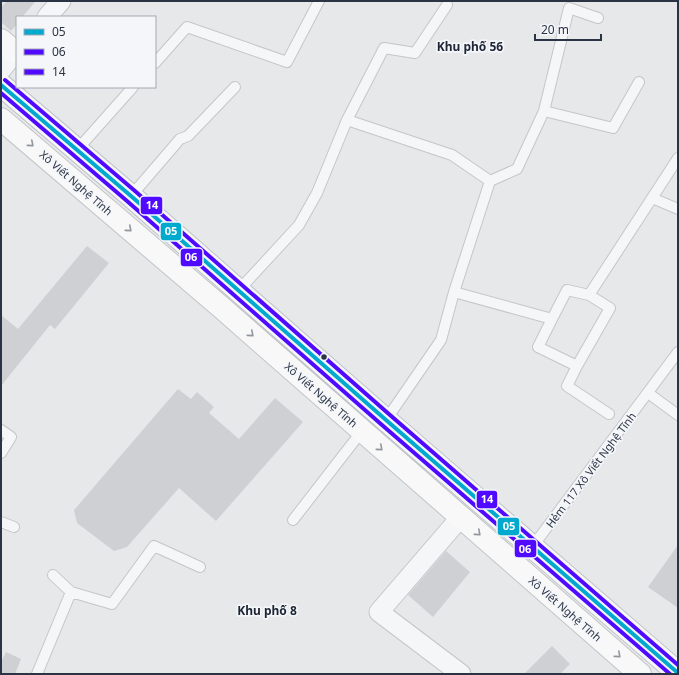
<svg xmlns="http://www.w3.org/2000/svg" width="679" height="675" font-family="'Noto Sans',sans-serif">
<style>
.building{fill:#ced0d3}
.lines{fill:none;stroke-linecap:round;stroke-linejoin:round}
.lane-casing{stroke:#c4c6c8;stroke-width:12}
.street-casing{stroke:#c4c6c8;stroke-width:21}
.secondary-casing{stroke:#c4c6c8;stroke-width:24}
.primary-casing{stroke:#c2c5c8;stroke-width:24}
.lane{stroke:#f5f6f7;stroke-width:10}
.street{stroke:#f5f6f7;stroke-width:19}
.secondary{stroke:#f8f8f8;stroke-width:22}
.primary{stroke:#f8f8f8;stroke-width:22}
.bus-1-casing{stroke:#f4f6f9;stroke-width:7}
.bus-2-casing{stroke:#f4f6f9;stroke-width:7}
.bus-3-casing{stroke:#f4f6f9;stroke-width:7}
.bus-1{stroke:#00a9ce;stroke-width:4}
.bus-2{stroke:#4f0aff;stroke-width:4}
.bus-3{stroke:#4f0aff;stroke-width:4}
.oneway{stroke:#92969e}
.bus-dot{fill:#2b3445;stroke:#f4f6f9;stroke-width:1.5}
.labels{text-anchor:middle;stroke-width:3.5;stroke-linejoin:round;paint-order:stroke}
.street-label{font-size:11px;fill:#2b3445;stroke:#f4f6f9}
.neighbourhood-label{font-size:12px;font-weight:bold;fill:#1d2536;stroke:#f4f6f9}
.line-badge{stroke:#f4f6f9;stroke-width:1.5}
.badge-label{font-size:11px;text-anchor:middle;font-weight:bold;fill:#fff}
</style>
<rect width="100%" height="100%" fill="#e6e8ea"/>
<!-- building -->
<path class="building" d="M 7,1 L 36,1 L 22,17 L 17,17 L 17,24 L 11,31 L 1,22 L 1,7 Z
M 87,246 L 109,263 L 55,329 L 50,325 L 1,386 L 1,315 L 18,329 Z
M 178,389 L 191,399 L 197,392 L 214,407 L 209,413 L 239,439 L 275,398 L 303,422 L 216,521 L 179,488 L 127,547 L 114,551 L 77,523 L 74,510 Z
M 678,545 L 678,608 L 648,587 Z
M 446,551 L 470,572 L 433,617 L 408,595 Z
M 552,646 L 570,664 L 560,674 L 524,674 Z
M 6,652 L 21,659 L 15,674 L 1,674 L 1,662 Z"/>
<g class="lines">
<!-- lane casing -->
<g class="lane-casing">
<path id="lane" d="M 155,63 L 187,27 L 287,62 L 319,1
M 544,111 L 613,128 L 639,82
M 347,120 L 384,48 L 415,53 L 447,5
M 77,150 L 133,87
M 131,196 L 180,139 L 188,136 L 235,87
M 652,198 L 678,209
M 239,290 L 299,225 L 317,193 L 347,120 L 452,155 L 490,181
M 454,292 L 552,319 L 538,347 L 577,366 L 610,308 L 589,295 L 567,290 L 552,319
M 589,295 L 678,158
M 577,366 L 567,386 L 609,414
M 648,393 L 678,415
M 386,420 L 441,340 L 454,292 L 490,181 L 517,169 L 544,111 L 569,8 L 598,18
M 1,430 L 11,437 L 1,453
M 293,520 L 362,431
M 1,522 L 14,527
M 533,546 L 678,352
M 53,575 L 71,592 L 112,604 L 154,546 L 200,567
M 37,674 L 71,592"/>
</g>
<!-- street casing -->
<g class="street-casing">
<path id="street" d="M 47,17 L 61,1
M 1,70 L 17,50
M 460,518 L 379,612 L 461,674"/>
</g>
<!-- secondary casing -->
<g class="secondary-casing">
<path id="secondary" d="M 1,40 L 15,52"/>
</g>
<!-- primary casing -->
<g class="primary-casing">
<path id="primary" d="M 1,85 L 131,196 L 386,420 L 678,673
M 1,119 L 222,308 L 640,674"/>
</g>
<!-- lane -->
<use href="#lane" class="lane"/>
<!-- street -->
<use href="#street" class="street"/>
<!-- secondary -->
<use href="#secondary" class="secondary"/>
<!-- primary -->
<use href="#primary" class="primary"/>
<!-- bus-1 casing -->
<g class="bus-1-casing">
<path id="bus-1" d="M 1,85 L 131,196 L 386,420 L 678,673"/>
</g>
<!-- bus-2 casing -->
<g class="bus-2-casing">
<path id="bus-2" d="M 1,93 L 127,201 L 382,425 L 670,674"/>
</g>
<!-- bus-3 casing -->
<g class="bus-3-casing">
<path id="bus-3" d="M 5,80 L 135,191 L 390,415 L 678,665"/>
</g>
<!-- bus-1 -->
<use href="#bus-1" class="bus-1"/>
<!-- bus-2 -->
<use href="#bus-2" class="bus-2"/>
<!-- bus-3 -->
<use href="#bus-3" class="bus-3"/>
</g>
<!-- one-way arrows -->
<defs><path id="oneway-chevron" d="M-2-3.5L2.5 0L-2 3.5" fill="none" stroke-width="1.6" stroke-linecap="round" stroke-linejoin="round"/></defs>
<g class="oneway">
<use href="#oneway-chevron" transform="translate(31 144) rotate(41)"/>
<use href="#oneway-chevron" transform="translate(129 229) rotate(41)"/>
<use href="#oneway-chevron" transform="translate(251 334) rotate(41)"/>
<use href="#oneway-chevron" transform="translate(380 448) rotate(41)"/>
<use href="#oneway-chevron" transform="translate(478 533) rotate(41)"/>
<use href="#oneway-chevron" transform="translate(618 655) rotate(41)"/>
</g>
<!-- markers -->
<circle class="bus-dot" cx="324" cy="357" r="3.5"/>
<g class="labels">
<!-- street labels -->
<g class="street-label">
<text transform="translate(76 183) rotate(41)" y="4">Xô Viết Nghệ Tĩnh</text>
<text transform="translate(321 395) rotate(41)" y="4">Xô Viết Nghệ Tĩnh</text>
<text transform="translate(591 470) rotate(-53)" y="4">Hẻm 117 Xô Viết Nghệ Tĩnh</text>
<text transform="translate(565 609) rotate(41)" y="4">Xô Viết Nghệ Tĩnh</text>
</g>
<!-- neighbourhood labels -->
<g class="neighbourhood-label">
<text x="470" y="51">Khu phố 56</text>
<text x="267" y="615">Khu phố 8</text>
</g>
</g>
<g class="line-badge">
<rect x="140" y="196" width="23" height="19" rx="4" fill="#4f0aff"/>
<rect x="160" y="222" width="22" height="19" rx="4" fill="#00a9ce"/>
<rect x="180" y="248" width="23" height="19" rx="4" fill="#4f0aff"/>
<rect x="476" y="490" width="22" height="19" rx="4" fill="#4f0aff"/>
<rect x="497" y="517" width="23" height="19" rx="4" fill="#00a9ce"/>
<rect x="514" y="539" width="23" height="19" rx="4" fill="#4f0aff"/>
</g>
<g class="badge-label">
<text x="152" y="209">14</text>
<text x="171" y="235">05</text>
<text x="191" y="261">06</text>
<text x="487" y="503">14</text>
<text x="509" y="530">05</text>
<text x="525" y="553">06</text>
</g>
<!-- border -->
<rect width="679" height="675" fill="none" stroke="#2b3445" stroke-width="4"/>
<!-- legend -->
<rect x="16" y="16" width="140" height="72" fill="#f4f6f9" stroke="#a4a8b1"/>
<rect x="24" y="29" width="20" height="6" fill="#00a9ce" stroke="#a4a8b1"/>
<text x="52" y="36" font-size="12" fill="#2b3445">05</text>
<rect x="24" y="49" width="20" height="6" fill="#4f0aff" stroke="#a4a8b1"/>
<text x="52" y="56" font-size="12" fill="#2b3445">06</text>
<rect x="24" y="69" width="20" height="6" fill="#4f0aff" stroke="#a4a8b1"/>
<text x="52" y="76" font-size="12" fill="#2b3445">14</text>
<!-- scale -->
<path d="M535 34v6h66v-6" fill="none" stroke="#2b3445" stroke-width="2"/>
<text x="541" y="34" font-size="12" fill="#2b3445" stroke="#f4f6f9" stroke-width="3" paint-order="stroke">20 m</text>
</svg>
